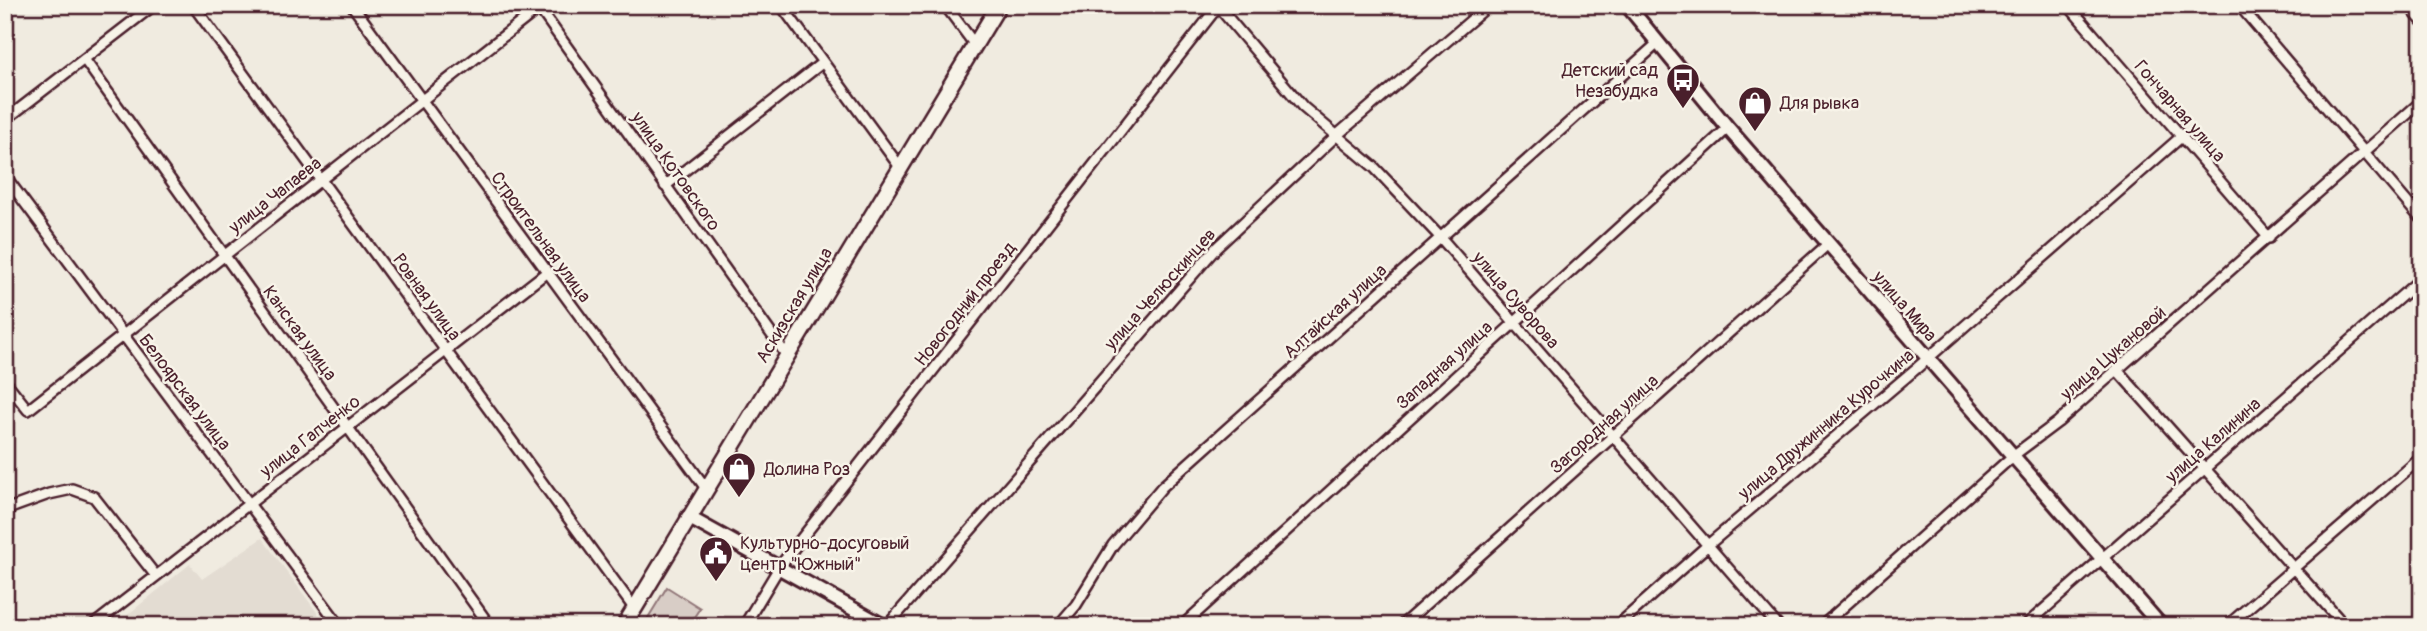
<svg xmlns="http://www.w3.org/2000/svg" width="2427" height="631" font-family="Pangolin,sans-serif">
<style>
.built{fill:#e3dcd2}
.green{fill:#d8cdc6;stroke:#917678;stroke-width:2}
.lines{fill:none;stroke-linecap:round;stroke-linejoin:round}
.street-casing{stroke:#4a1f2b;stroke-width:14}
.secondary-casing{stroke:#4a1f2b;stroke-width:18}
.primary-casing{stroke:#4a1f2b;stroke-width:19}
.street{stroke:#f7f3e8;stroke-width:9}
.secondary{stroke:#f7f3e8;stroke-width:12}
.primary{stroke:#f7f3e8;stroke-width:14}
.labels{text-anchor:middle;stroke-width:5;stroke-linejoin:round;paint-order:stroke}
.poi-label{font-size:18px;fill:#4a1f2b;stroke:#f7f3e8;text-anchor:start}
.street-label{font-size:18px;fill:#4a1f2b;stroke:#f7f3e8}
</style>
<rect width="100%" height="100%" fill="#f0ebe0"/>
<filter id="ink" filterUnits="userSpaceOnUse"><feTurbulence type="fractalNoise" baseFrequency=".0143" numOctaves="2"/><feDisplacementMap in="SourceGraphic" scale="14" xChannelSelector="R" yChannelSelector="G"/><feConvolveMatrix kernelMatrix="1 2 1 2 8 2 1 2 1" color-interpolation-filters="sRGB"/></filter>
<g filter="url(#ink)">
<!-- built -->
<path class="built" d="M 262,538 L 327,626 L 114,626 L 190,564 L 202,579 Z"/>
<!-- green -->
<path class="green" d="M 667,587 L 700,608 L 688,626 L 643,626 Z"/>
<g class="lines">
<!-- street casing -->
<g class="street-casing">
<path id="street" d="M 193,5 L 634,608
M 352,5 L 705,487
M 537,5 L 787,356
M 781,5 L 900,167
M 945,5 L 975,45
M 1217,5 L 1303,107 L 1374,167 L 1441,238 L 1778,626
M 2068,5 L 2269,238
M 2239,5 L 2422,220
M 2408,5 L 2422,21
M 84,59 L 490,626
M 5,120 L 154,5
M 5,176 L 340,626
M 665,186 L 822,63
M 2117,370 L 2345,626
M 5,381 L 28,410 L 543,5
M 5,510 L 49,494 L 72,489 L 94,497 L 156,576
M 92,626 L 547,272
M 744,626 L 780,566 L 1219,5
M 887,626 L 1216,248 L 1336,136 L 1489,5
M 1058,626 L 1076,605 L 1113,545 L 1162,487 L 1658,43
M 1182,626 L 1728,128
M 1401,626 L 1828,244
M 1617,626 L 1708,545 L 1918,367 L 2181,137
M 1822,626 L 2014,455 L 2058,422 L 2422,101
M 2025,626 L 2422,278
M 2227,626 L 2422,457"/>
</g>
<!-- secondary casing -->
<g class="secondary-casing">
<path id="secondary" d="M 1627,5 L 1728,128 L 2161,626
M 688,517 L 884,626"/>
</g>
<!-- primary casing -->
<g class="primary-casing">
<path id="primary" d="M 624,626 L 999,5"/>
</g>
<!-- street -->
<use href="#street" class="street"/>
<!-- secondary -->
<use href="#secondary" class="secondary"/>
<!-- primary -->
<use href="#primary" class="primary"/>
</g>
</g>
<!-- icons -->
<defs>
<g id="bus-pin" transform="scale(1.75)"><path d="M0 17L-7.5 6A9.5 9.5 0 1 1 7.5 6Z" fill="#4a1f2b" stroke="#f7f3e8"/><path d="M-5-6H5V4H4V6H2V4H-2V6H-4V4H-5ZM-3.5-4V0h7V-4ZM-3.5 1.2v1.5H-2V1.2ZM2 1.2v1.5H3.5V1.2Z" fill="#fff"/></g>
<g id="shop-pin" transform="scale(1.75)"><path d="M0 17L-7.5 6A9.5 9.5 0 1 1 7.5 6Z" fill="#4a1f2b" stroke="#f7f3e8"/><path d="M-5-2.5h2.3a2.7 3.5 0 0 1 5.4 0H5L5.5 6h-11ZM-1.5-2.5h3a1.5 2.3 0 0 0-3 0Z" fill="#fff"/></g>
<g id="civic-pin" transform="scale(1.75)"><path d="M0 17L-7.5 6A9.5 9.5 0 1 1 7.5 6Z" fill="#4a1f2b" stroke="#f7f3e8"/><path d="M-.6-6.5H3V-4.5H.6V-3L4-1V1h2V6H-6V1h2V-1L-.6-3ZM-1.2 2.5V6h2.4V2.5Z" fill="#fff"/></g>
</defs>
<g fill-rule="evenodd">
<use href="#bus-pin" x="1683" y="80"/>
<use href="#shop-pin" x="1755" y="103"/>
<use href="#shop-pin" x="739" y="469"/>
<use href="#civic-pin" x="716" y="553"/>
</g>
<g class="labels">
<!-- poi labels -->
<g class="poi-label">
<text x="1658" y="76" text-anchor="end">Детский сад<tspan x="1658" dy="21">Незабудка</tspan></text>
<text x="1780" y="109">Для рывка</text>
<text x="764" y="475">Долина Роз</text>
<text x="740" y="549">Культурно-досуговый<tspan x="740" dy="21">центр "Южный"</tspan></text>
</g>
<!-- street labels -->
<g class="street-label">
<text transform="translate(2180 111) rotate(49)" y="6">Гончарная улица</text>
<text transform="translate(676 171) rotate(55)" y="6">улица Котовского</text>
<text transform="translate(275 195) rotate(-38)" y="6">улица Чапаева</text>
<text transform="translate(541 237) rotate(54)" y="6">Строительная улица</text>
<text transform="translate(1160 289) rotate(-48)" y="6">улица Челюскинцев</text>
<text transform="translate(427 297) rotate(54)" y="6">Ровная улица</text>
<text transform="translate(1516 300) rotate(49)" y="6">улица Суворова</text>
<text transform="translate(965 304) rotate(-52)" y="6">Новогодний проезд</text>
<text transform="translate(794 305) rotate(-59)" y="6">Аскизская улица</text>
<text transform="translate(1905 306) rotate(49)" y="6">улица Мира</text>
<text transform="translate(1335 311) rotate(-42)" y="6">Алтайская улица</text>
<text transform="translate(300 333) rotate(54)" y="6">Канская улица</text>
<text transform="translate(2113 353) rotate(-41)" y="6">улица Цукановой</text>
<text transform="translate(1444 365) rotate(-42)" y="6">Западная улица</text>
<text transform="translate(185 392) rotate(53)" y="6">Белоярская улица</text>
<text transform="translate(1604 424) rotate(-42)" y="6">Загородная улица</text>
<text transform="translate(1826 424) rotate(-40)" y="6">улица Дружинника Курочкина</text>
<text transform="translate(310 436) rotate(-38)" y="6">улица Гапченко</text>
<text transform="translate(2213 440) rotate(-41)" y="6">улица Калинина</text>
</g>
</g>
<!-- margin -->
<rect width="2427" height="631" fill="none" stroke="#f7f3e8" stroke-width="28"/>
<rect x="14" y="14" width="2399" height="603" fill="none" stroke="#4a1f2b" stroke-width="2.5" filter="url(#ink)"/>
</svg>
